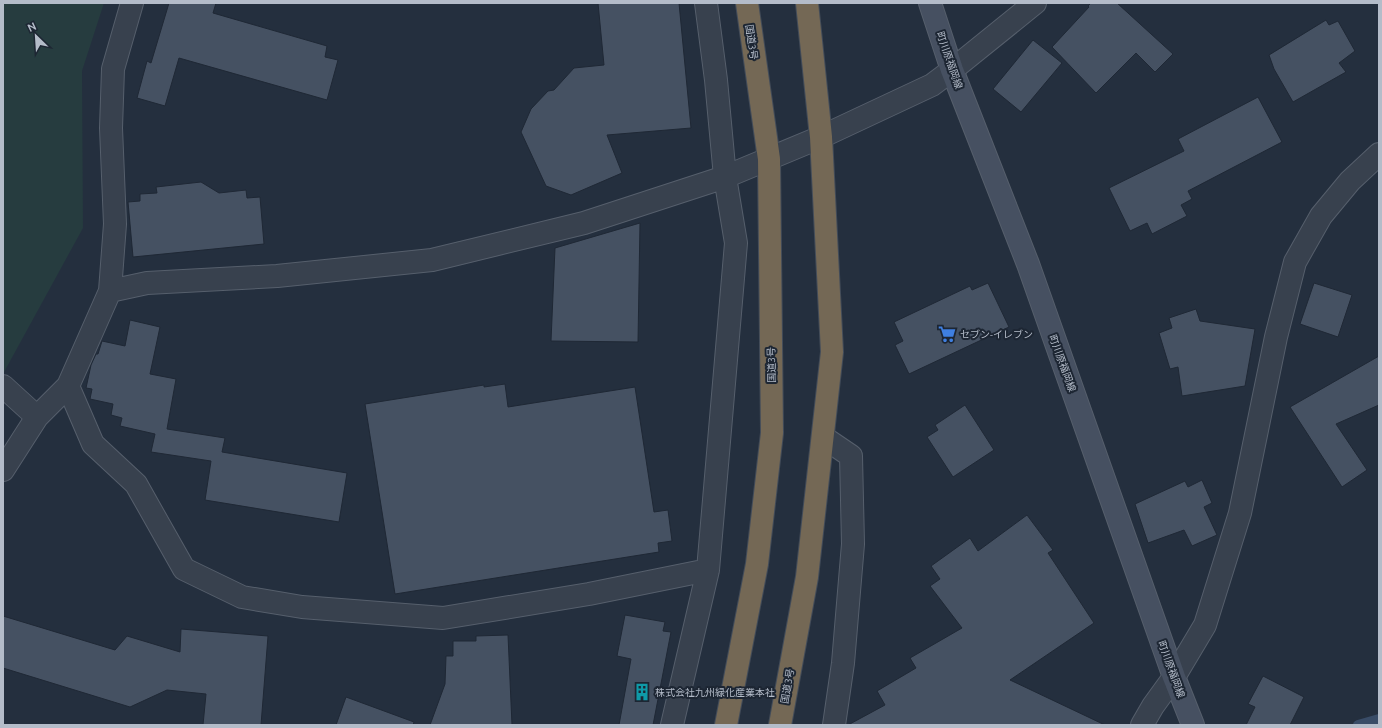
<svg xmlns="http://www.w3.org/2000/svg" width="1382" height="728" font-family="Ubuntu,'Noto Sans JP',sans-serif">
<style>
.green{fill:#263c3f}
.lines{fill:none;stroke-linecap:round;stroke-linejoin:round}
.stream{stroke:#394c67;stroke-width:10}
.building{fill:#455162;stroke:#1f2835}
.street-casing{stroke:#565f6c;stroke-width:24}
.secondary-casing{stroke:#565f6c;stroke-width:24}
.highway-casing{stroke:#434c59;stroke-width:24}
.street{stroke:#38414e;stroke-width:22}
.secondary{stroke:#465061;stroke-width:22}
.highway{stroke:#746855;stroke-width:22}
.labels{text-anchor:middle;stroke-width:4;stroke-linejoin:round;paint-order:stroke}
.street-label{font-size:10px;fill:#b4bcc9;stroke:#1d2633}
.poi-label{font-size:10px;fill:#b4bcc9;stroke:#1d2633;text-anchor:start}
</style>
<rect width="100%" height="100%" fill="#242f3e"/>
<!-- green -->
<path class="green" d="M 3,3 L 104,3 L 82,71 L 83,228 L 3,374 Z"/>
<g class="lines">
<!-- stream -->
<path class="stream" d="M 1358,725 L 1379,719"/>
</g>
<!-- building -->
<path class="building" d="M 169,3 L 216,3 L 213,13 L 327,46 L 325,57 L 338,60 L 327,100 L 179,58 L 165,106 L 137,98 L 147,61 L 151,63 Z
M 598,3 L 679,3 L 691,128 L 607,135 L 622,173 L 571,195 L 546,186 L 521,132 L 531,109 L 548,91 L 554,90 L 574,68 L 604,65 Z
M 1091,3 L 1117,3 L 1173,54 L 1155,72 L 1136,53 L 1096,93 L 1052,47 L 1089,7 L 1088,6 Z
M 1326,20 L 1329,25 L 1338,21 L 1355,51 L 1339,63 L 1346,72 L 1293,102 L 1274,69 L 1269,55 Z
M 1033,40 L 1062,63 L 1021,112 L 993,89 Z
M 1258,97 L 1282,142 L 1188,191 L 1192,199 L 1181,205 L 1187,216 L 1152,234 L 1147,223 L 1130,231 L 1109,188 L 1184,151 L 1178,139 Z
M 201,182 L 219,193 L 246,190 L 247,198 L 260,197 L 264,244 L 133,257 L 128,202 L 140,201 L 140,194 L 157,193 L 156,187 Z
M 640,223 L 638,342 L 551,341 L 555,248 Z
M 988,283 L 1009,327 L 909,374 L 895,345 L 903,341 L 894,322 L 970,286 L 972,290 Z
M 1314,283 L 1352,295 L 1338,337 L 1300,324 Z
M 1196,309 L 1200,321 L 1255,329 L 1245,386 L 1182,396 L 1178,367 L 1170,369 L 1159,333 L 1172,328 L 1169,318 Z
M 130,320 L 160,327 L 150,374 L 176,379 L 167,429 L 225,438 L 222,452 L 347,473 L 339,522 L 205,500 L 211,461 L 151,452 L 155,434 L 120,426 L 122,418 L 111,415 L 113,404 L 90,399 L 92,389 L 86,388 L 91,365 L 96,354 L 98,354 L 102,341 L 125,346 Z
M 1379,356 L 1379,405 L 1336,424 L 1367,470 L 1342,487 L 1290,407 Z
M 505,384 L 508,407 L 635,387 L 654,512 L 668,510 L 672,541 L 658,543 L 659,552 L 395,594 L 365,404 L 484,385 L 484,387 Z
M 965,405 L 994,450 L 953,477 L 927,437 L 938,430 L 935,425 Z
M 1202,480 L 1212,503 L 1204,507 L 1217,535 L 1192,546 L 1184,530 L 1148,543 L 1135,504 L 1185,481 L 1188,487 Z
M 1027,515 L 1053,550 L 1048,553 L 1094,623 L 1010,680 L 1105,725 L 848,725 L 885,705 L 877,691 L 916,668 L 910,658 L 962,628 L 930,586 L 940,579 L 931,566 L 970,538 L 978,551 Z
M 625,615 L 665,622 L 663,631 L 671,632 L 653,725 L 619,725 L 631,659 L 617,656 Z
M 3,616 L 115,650 L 127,636 L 180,652 L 181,629 L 268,636 L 261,725 L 203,725 L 206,694 L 167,690 L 130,707 L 3,668 Z
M 508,635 L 512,725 L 430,725 L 445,684 L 446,656 L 453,656 L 453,641 L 476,641 L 476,636 Z
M 1263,676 L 1304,697 L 1290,725 L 1246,725 L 1255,707 L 1248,704 Z
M 346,697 L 414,722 L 413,725 L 336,725 Z"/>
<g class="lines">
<!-- street casing -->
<g class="street-casing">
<path id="street" d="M 110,291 L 115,224 L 111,128 L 113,69 L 132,3
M 3,386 L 37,417
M 68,386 L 93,444 L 136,484 L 184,569 L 242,597 L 302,607 L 443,618 L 589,594 L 708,570
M 823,437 L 851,456 L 853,544 L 843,663 L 834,725
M 3,470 L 37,417 L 68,386 L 110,291 L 147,283 L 277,276 L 432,260 L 584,223 L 725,177 L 821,137 L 932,85 L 952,70 L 1035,3
M 672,725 L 708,570 L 736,243 L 725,177 L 716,80 L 706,3
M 1142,725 L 1153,706 L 1174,677 L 1205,625 L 1240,513 L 1276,337 L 1295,262 L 1321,216 L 1350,181 L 1379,154"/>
</g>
<!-- secondary casing -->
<g class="secondary-casing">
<path id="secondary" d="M 930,3 L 952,70 L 1028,264 L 1174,677 L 1193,725"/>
</g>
<!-- highway casing -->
<g class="highway-casing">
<path id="highway" d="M 726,725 L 757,564 L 772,433 L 769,159 L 747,3
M 780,725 L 807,577 L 832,352 L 821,137 L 807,3"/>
</g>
<!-- street -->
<use href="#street" class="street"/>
<!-- secondary -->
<use href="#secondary" class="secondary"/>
<!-- highway -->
<use href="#highway" class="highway"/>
</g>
<!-- icons -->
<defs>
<g id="supermarket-bare" transform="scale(1.38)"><path d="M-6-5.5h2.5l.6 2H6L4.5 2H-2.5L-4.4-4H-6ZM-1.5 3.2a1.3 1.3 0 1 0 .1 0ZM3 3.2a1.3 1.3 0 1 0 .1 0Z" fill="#3f7fe0" stroke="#1d2633" stroke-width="2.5" paint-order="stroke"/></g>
<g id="building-bare" transform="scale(1.38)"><path d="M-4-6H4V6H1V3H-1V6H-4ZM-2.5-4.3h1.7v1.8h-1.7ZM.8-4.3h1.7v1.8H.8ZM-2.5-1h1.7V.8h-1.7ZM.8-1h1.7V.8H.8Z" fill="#0f9aa8" stroke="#1d2633" stroke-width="2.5" paint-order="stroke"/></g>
</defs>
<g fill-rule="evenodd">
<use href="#supermarket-bare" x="947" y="334"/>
<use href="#building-bare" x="642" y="692"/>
</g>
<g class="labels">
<!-- street labels -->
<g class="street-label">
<text transform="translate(752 42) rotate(82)" y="4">国道3号</text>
<text transform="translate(950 60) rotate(71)" y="4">町川原福岡線</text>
<text transform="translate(1063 363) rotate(70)" y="4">町川原福岡線</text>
<text transform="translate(771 365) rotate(-91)" y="4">国道3号</text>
<text transform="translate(1172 669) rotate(70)" y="4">町川原福岡線</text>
<text transform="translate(787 686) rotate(-80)" y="4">国道3号</text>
</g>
<!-- poi labels -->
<g class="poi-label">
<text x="960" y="338">セブン-イレブン</text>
<text x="655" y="696">株式会社九州緑化産業本社</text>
</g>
</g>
<!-- border -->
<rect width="1382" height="728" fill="none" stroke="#b4bcc9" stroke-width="8"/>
<!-- north arrow -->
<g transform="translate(36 36) rotate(335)" stroke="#1d2633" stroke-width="3" paint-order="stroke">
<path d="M0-3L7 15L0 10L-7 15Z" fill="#b4bcc9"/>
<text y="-6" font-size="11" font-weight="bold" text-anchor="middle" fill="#b4bcc9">N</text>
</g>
</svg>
